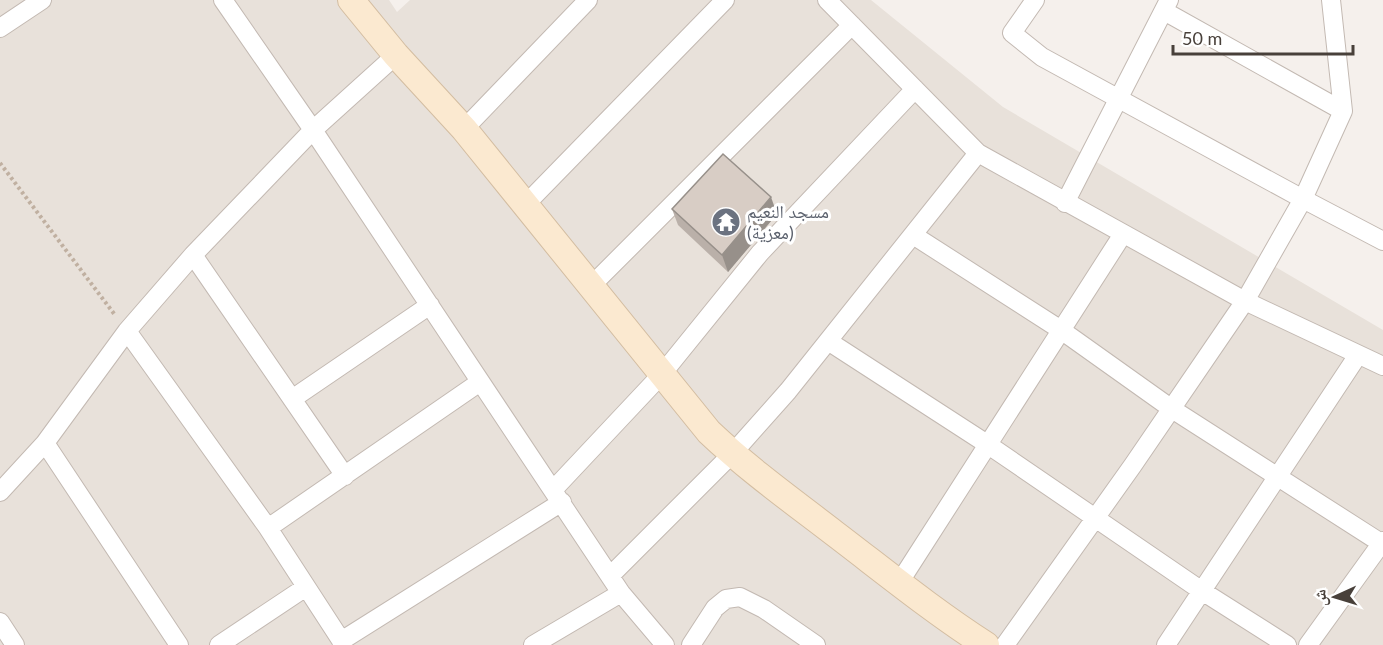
<svg xmlns="http://www.w3.org/2000/svg" width="1383" height="645" font-family="Lato,'Noto Naskh Arabic',sans-serif">
<style>
.residential{fill:#e8e1da}
.lines{fill:none;stroke-linecap:round;stroke-linejoin:round}
.street-casing{stroke:#c3b9b2;stroke-width:20}
.secondary-casing{stroke:#d3bda1;stroke-width:28}
.path{stroke:#c0b0a1;stroke-width:4;stroke-dasharray:3 3;stroke-linecap:butt}
.street{stroke:#fff;stroke-width:18}
.secondary{stroke:#fbe9d0;stroke-width:26}
.wall{fill:#bab0a9}
.shaded-wall{fill:#97908a}
.building{fill:#d8cdc5;stroke:#97908a;stroke-width:1.5}
.labels{text-anchor:middle;stroke-width:6;stroke-linejoin:round;paint-order:stroke}
.worship-label{font-size:18px;fill:#5b616d;stroke:#fff;text-anchor:start}
</style>
<rect width="100%" height="100%" fill="#f5f0ec"/>
<!-- residential -->
<path class="residential" d="M 0,0 L 389,0 L 397,12 L 410,0 L 871,0 L 1003,107 L 1383,330 L 1383,645 L 0,645 Z"/>
<g class="lines">
<!-- street casing -->
<g class="street-casing">
<path id="street" d="M 223,0 L 313,130 L 621,593 L 665,645
M 827,0 L 978,153 L 1245,301 L 1383,366
M 1035,0 L 1012,33 L 1042,57 L 1303,199 L 1343,111 L 1331,0
M 1164,11 L 1343,111
M 0,28 L 42,0
M 464,129 L 588,0
M 1065,203 L 1169,0
M 525,205 L 725,0
M 913,235 L 1061,330 L 1172,409 L 1381,543
M 193,255 L 345,476
M 590,287 L 852,25
M 127,331 L 268,528 L 344,645
M 828,341 L 987,444 L 1202,591 L 1287,645
M 292,399 L 430,305
M 45,443 L 179,645
M 553,490 L 662,374 L 760,253 L 915,89
M 0,492 L 45,443 L 127,331 L 193,255 L 313,130 L 396,55
M 268,528 L 480,382
M 610,576 L 732,454 L 788,391 L 978,153
M 899,583 L 1123,234
M 0,622 L 15,645
M 341,641 L 562,502
M 219,645 L 306,587
M 533,645 L 621,593
M 691,645 L 715,608 L 726,599 L 740,597 L 764,609 L 816,645
M 1005,645 L 1133,465 L 1245,301 L 1303,199 L 1383,241
M 1166,645 L 1358,355
M 1308,645 L 1383,541"/>
</g>
<!-- secondary casing -->
<g class="secondary-casing">
<path id="secondary" d="M 351,0 L 396,55 L 464,129 L 709,432 C 748,469 791,500 834,533 C 884,571 933,611 986,645"/>
</g>
<!-- path -->
<path class="path" d="M 0,163 L 115,315"/>
<!-- street -->
<use href="#street" class="street"/>
<!-- secondary -->
<use href="#secondary" class="secondary"/>
</g>
<!-- wall -->
<path class="wall" d="M 672,209 L 777,214 L 728,272 L 678,225 Z"/>
<!-- shaded-wall -->
<path class="shaded-wall" d="M 771,197 L 777,214 L 728,272 L 722,255 Z"/>
<!-- building -->
<path class="building" d="M 723,154 L 771,197 L 722,255 L 672,209 Z"/>
<!-- icons -->
<defs>
<g id="temple-disc" transform="scale(1.5)"><circle r="9.5" fill="#6b7280" stroke="#fff"/><path d="M0-6L5-2H3V0L6.5 2.5H4V6H1.5V3h-3V6H-4V2.5H-6.5L-3 0V-2H-5Z" fill="#fff"/></g>
</defs>
<g fill-rule="evenodd">
<use href="#temple-disc" x="726" y="222"/>
</g>
<g class="labels">
<!-- worship labels -->
<g class="worship-label">
<text x="747" y="218">مسجد النعيم<tspan x="747" dy="21">(معزية)</tspan></text>
</g>
</g>
<!-- north arrow -->
<g transform="translate(1335 597) rotate(266)" stroke="#ffffff" stroke-width="4.5" paint-order="stroke">
<path d="M0-4.5L10 22L0 15L-10 22Z" fill="#48403a"/>
<text y="-9" font-size="16" font-weight="bold" text-anchor="middle" fill="#48403a">ش</text>
</g>
<!-- scale -->
<path d="M1173 45v9h180v-9" fill="none" stroke="#48403a" stroke-width="3"/>
<text x="1182" y="45" font-size="18" fill="#48403a" stroke="#ffffff" stroke-width="4.5" paint-order="stroke">50 m</text>
</svg>
